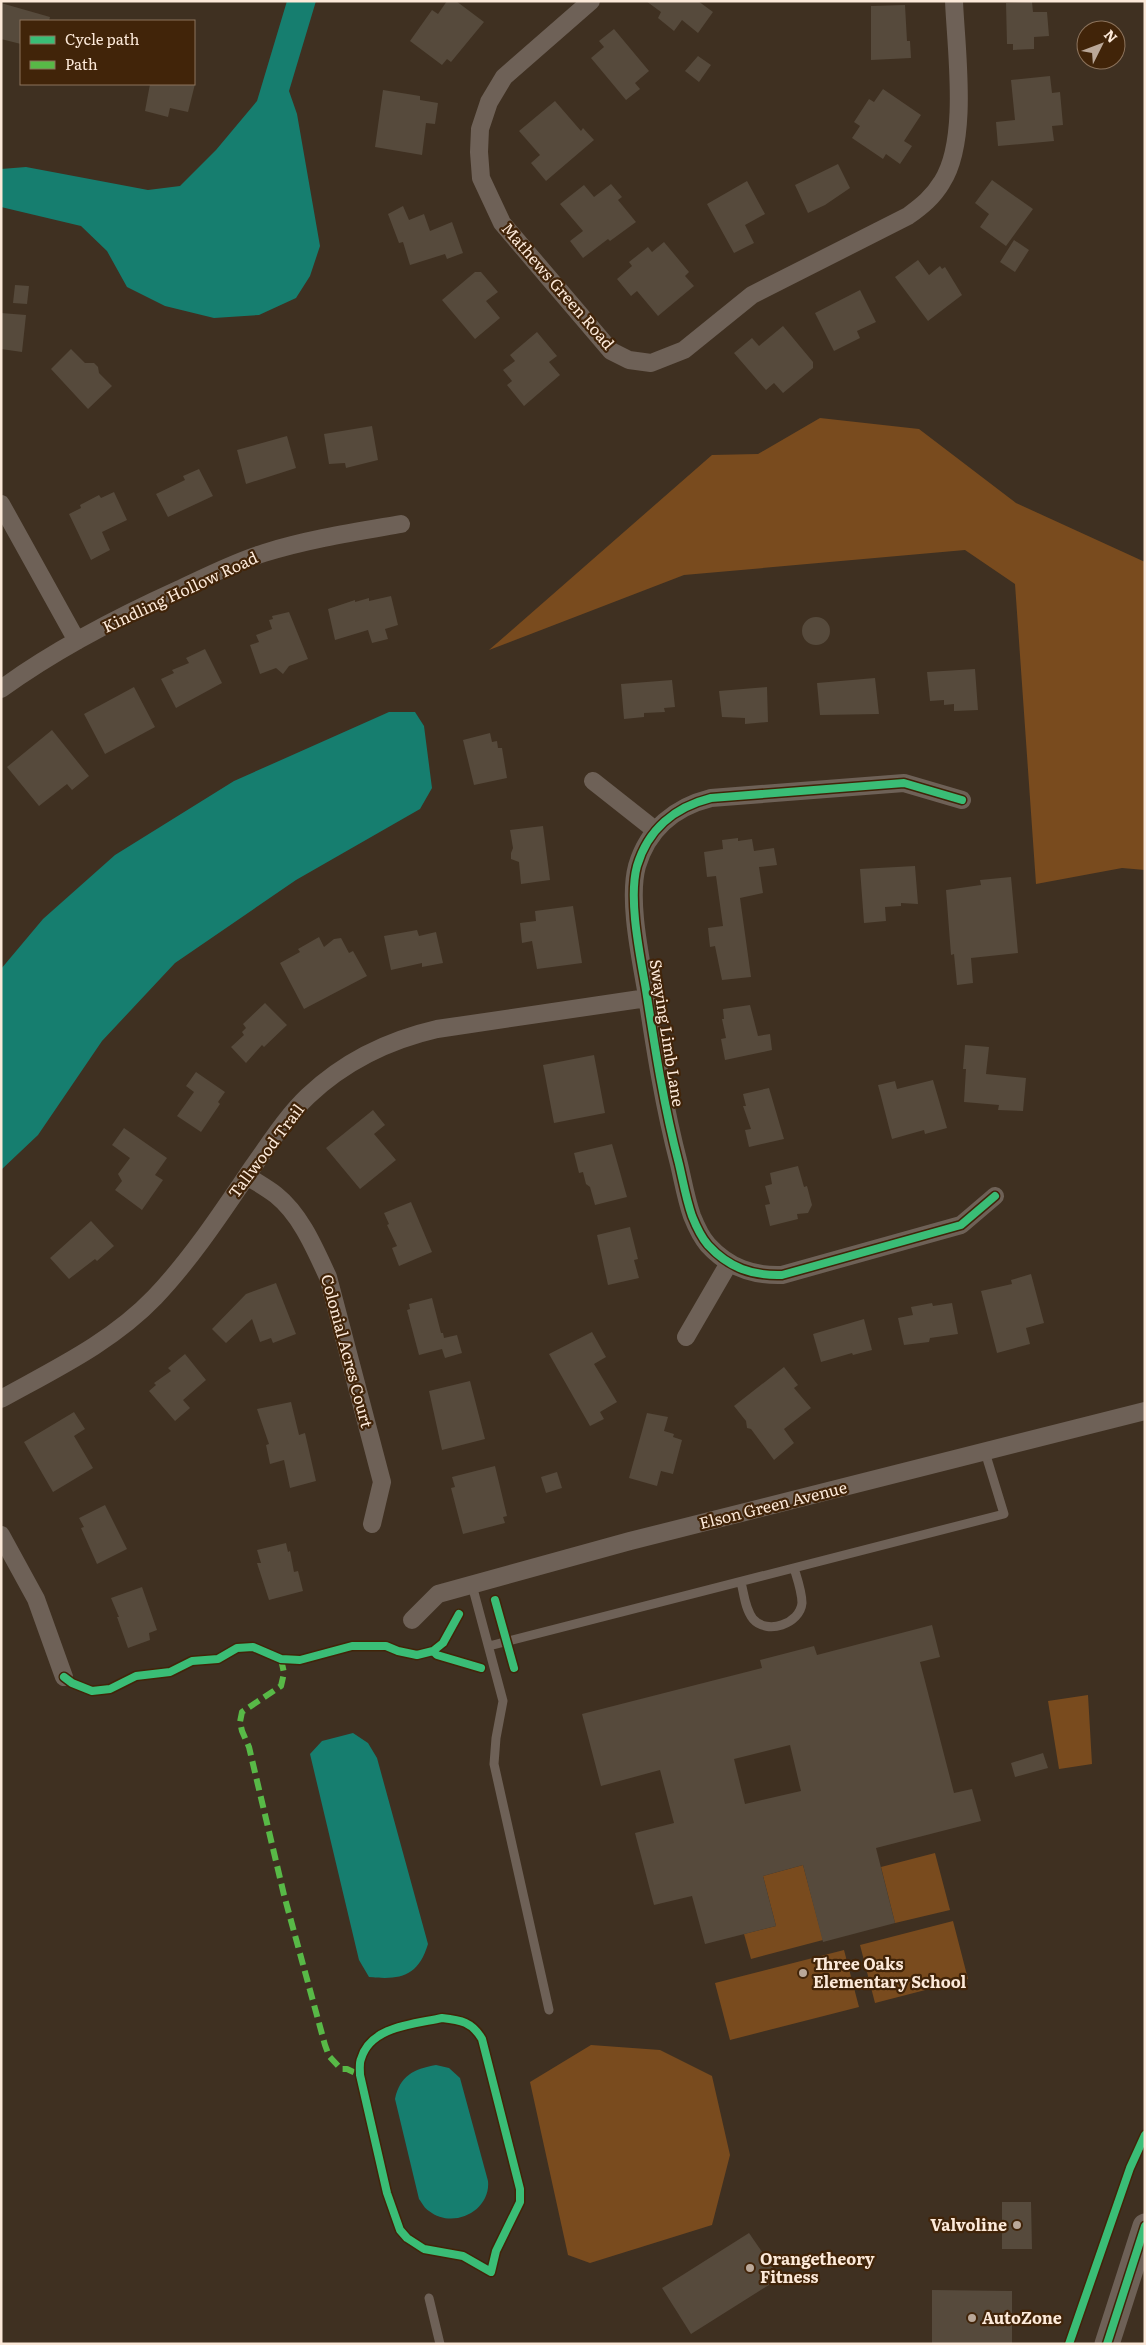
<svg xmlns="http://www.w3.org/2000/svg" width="1146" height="2345" font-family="Literata,serif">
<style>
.green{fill:#794b1e}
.water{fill:#167e6f}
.building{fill:#564a3c;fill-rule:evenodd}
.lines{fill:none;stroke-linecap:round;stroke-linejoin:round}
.service{stroke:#6e6157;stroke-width:9}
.minor{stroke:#6e6157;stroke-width:18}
.secondary{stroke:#6e6157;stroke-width:25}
.quiet{stroke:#58b947;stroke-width:6;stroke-dasharray:12 6;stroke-linecap:butt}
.cycleway-casing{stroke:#412409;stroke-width:11}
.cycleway{stroke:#3abd76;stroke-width:8}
.poi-dot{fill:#baa899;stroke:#412409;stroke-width:2}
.labels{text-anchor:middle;stroke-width:4.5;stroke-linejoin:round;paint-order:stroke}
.street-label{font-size:16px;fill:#fce9d9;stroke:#412409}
.poi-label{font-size:16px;font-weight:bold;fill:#fce9d9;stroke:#412409;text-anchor:start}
</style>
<rect width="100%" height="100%" fill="#3f3021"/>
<!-- green -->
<path class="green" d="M 820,418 L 919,429 L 1016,503 L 1145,562 L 1145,870 L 1122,868 L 1036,884 L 1015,584 L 965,550 L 684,575 L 489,650 L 712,455 L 758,454 Z
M 1088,1695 L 1092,1764 L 1059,1769 L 1048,1701 Z
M 935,1853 L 950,1910 L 895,1923 L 881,1867 Z
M 803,1865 L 823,1940 L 751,1959 L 744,1934 L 776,1926 L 763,1876 Z
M 953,1921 L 968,1979 L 875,2003 L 860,1945 Z
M 844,1950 L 859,2007 L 730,2040 L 715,1983 Z
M 591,2045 L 660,2050 L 712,2076 L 730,2155 L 712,2225 L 590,2263 L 568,2255 L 530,2082 Z"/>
<!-- water -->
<path class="water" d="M 287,1 L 316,1 L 289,91 L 297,114 L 320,246 L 310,276 L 296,298 L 259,315 L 214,318 L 165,306 L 127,287 L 107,251 L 81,226 L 1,207 L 1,169 L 26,167 L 148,190 L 180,186 L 216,150 L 257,101 Z
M 389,712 L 415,712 L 424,726 L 432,788 L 420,809 L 296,880 L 175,963 L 102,1041 L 38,1135 L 1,1170 L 1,969 L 43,919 L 115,855 L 234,781 Z
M 353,1733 L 368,1743 L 377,1758 L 428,1944 C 418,1977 400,1980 369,1977 L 359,1960 L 310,1754 L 322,1741 Z
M 436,2065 L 449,2068 L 460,2078 L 488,2181 C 491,2211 453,2230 429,2211 C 425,2209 422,2203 419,2199 L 395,2099 C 400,2076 413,2069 436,2065 Z"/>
<!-- building -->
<path class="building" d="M 447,1 L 456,1 L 484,22 L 451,62 L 447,59 L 442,65 L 410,41 L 432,10 L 438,14 Z
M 646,1 L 698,1 L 713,12 L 698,33 L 682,20 L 674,31 L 658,18 L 661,12 Z
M 1032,2 L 1033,12 L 1047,12 L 1049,36 L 1034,37 L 1034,49 L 1013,50 L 1013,44 L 1007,44 L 1006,3 Z
M 1,3 L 50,17 L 49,21 L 21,21 L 21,44 L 1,39 Z
M 905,5 L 907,41 L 910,41 L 911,58 L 871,60 L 871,6 Z
M 614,29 L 649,71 L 635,83 L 640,89 L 626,100 L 591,58 L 604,47 L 599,41 Z
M 698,56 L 711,65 L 699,82 L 685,71 Z
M 1050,76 L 1052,93 L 1060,92 L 1063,125 L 1052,126 L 1054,141 L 998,146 L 996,122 L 1015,120 L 1011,80 Z
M 150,84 L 195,84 L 188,112 L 170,108 L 168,117 L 145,111 Z
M 883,89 L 921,115 L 904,141 L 912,146 L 900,164 L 886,154 L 883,159 L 852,138 L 860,126 L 854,122 L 869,99 L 874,102 Z
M 383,90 L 420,96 L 420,100 L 438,103 L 435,124 L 426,123 L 422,155 L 375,147 Z
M 555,101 L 581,131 L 583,128 L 594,140 L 546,181 L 531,163 L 540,155 L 519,131 Z
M 838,164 L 850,188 L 825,205 L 808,213 L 795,185 Z
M 992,180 L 1033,209 L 1006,246 L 980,227 L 989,214 L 975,203 Z
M 747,181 L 765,214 L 745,225 L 754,243 L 734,253 L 707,204 Z
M 611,184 L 622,197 L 618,200 L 636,222 L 610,241 L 608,239 L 583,258 L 570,241 L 583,231 L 560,204 L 584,185 L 594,197 Z
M 403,206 L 409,220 L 424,214 L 430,231 L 452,222 L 463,253 L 447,259 L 445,254 L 410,265 L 403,242 L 399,243 L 388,214 Z
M 1014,240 L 1029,250 L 1015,272 L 1000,262 Z
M 664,242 L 689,272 L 685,276 L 694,286 L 658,316 L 637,291 L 631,296 L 617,279 L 632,266 L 629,262 L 648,247 L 652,252 Z
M 918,260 L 929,275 L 940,266 L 942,269 L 945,267 L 962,295 L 928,321 L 895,277 Z
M 475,272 L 481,272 L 498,292 L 486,301 L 500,318 L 475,339 L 442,300 Z
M 15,285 L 29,286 L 27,304 L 13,303 Z
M 860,290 L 876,322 L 857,331 L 860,338 L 834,351 L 815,313 Z
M 1,313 L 26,315 L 22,352 L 1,349 Z
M 783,326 L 813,362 L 813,368 L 783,393 L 774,383 L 766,390 L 734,353 L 752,338 L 759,346 Z
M 537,332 L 557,356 L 549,362 L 560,375 L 524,406 L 507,385 L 512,381 L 503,370 L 515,361 L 510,355 Z
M 71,349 L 85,363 L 94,363 L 98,367 L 99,373 L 112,386 L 88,409 L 51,369 Z
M 372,426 L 378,460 L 346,468 L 345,463 L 329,464 L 324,434 Z
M 287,436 L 296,468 L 246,484 L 237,450 Z
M 199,469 L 213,496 L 168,517 L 156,494 L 185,480 L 183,476 Z
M 114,492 L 127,520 L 102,532 L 110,550 L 91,560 L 69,514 L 81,508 L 80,505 L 99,495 L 101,498 Z
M 391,596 L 398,625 L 385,629 L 388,639 L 372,643 L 368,630 L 335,640 L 328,609 L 355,600 L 355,602 L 369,598 L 369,601 Z
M 289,612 L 308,659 L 289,666 L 283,674 L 276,668 L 260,674 L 250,645 L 259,642 L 256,635 L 272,629 L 269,620 L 273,619 L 272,616 Z
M802 631a14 14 0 1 1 28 0a14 14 0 1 1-28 0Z
M 205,649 L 222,683 L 176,708 L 161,679 L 174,673 L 172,670 L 189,663 L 186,658 Z
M 975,669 L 978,710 L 954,711 L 954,704 L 944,705 L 944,700 L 930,701 L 927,672 Z
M 875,678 L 879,714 L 820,715 L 817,683 Z
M 672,680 L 675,707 L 664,708 L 665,712 L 644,713 L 644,717 L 624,719 L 621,684 Z
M 134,687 L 155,727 L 105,754 L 84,714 Z
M 767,687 L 768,722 L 745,724 L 745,718 L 722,717 L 719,691 Z
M 52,730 L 89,776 L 72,790 L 67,784 L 39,806 L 7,767 Z
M 490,733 L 492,742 L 497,741 L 498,748 L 502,748 L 507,778 L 474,785 L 463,740 Z
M 543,826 L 550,880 L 521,884 L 519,862 L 511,859 L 511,853 L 513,848 L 510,830 Z
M 738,838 L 738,841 L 752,839 L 754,851 L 774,848 L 777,865 L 759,867 L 763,893 L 740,898 L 751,977 L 722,980 L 715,946 L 710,947 L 708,928 L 723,926 L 716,876 L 707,877 L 704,852 L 723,849 L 722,840 Z
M 915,866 L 918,904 L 901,903 L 901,906 L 885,907 L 886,921 L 864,923 L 860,869 Z
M 1011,877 L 1018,953 L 971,958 L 973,983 L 957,985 L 954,954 L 951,955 L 946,890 L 981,885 L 980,880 Z
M 573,906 L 582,963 L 537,969 L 532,941 L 522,943 L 520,923 L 536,921 L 535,911 Z
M 417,930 L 419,936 L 436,932 L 443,963 L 422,967 L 422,963 L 391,970 L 384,936 Z
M 319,937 L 324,947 L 334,939 L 341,938 L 349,953 L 353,951 L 367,976 L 304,1009 L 280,963 L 300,952 L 298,949 Z
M 265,1003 L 287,1025 L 264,1047 L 262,1045 L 246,1063 L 231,1047 L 244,1035 L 242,1032 L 246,1028 L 243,1024 Z
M 750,1005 L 758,1036 L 770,1034 L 772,1050 L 725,1060 L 721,1039 L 726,1038 L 722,1019 L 724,1019 L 723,1009 Z
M 965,1045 L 989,1047 L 986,1074 L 1026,1078 L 1023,1111 L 998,1110 L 999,1105 L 964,1102 L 966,1069 L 963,1069 Z
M 594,1055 L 605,1113 L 554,1123 L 543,1065 Z
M 196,1072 L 225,1092 L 218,1102 L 220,1104 L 201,1132 L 177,1116 L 194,1092 L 186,1086 Z
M 933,1080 L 947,1128 L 925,1134 L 924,1130 L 892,1139 L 878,1085 L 895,1081 L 897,1089 Z
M 769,1088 L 784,1139 L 749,1147 L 745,1130 L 751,1129 L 743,1106 L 746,1106 L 743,1094 Z
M 373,1110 L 385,1125 L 374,1134 L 396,1160 L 360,1189 L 326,1148 Z
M 124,1128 L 167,1158 L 155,1175 L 163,1180 L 142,1210 L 115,1190 L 122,1181 L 118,1174 L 130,1158 L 112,1145 Z
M 612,1144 L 627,1197 L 595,1205 L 590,1187 L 586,1184 L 583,1172 L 579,1173 L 574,1153 Z
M 798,1166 L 804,1187 L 807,1186 L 812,1205 L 808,1213 L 797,1214 L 798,1219 L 770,1226 L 765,1205 L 770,1204 L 765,1186 L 772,1184 L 770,1173 Z
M 411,1202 L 432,1252 L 399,1266 L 392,1248 L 397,1246 L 387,1225 L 389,1224 L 384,1213 Z
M 91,1221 L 114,1246 L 97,1261 L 95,1259 L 69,1279 L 50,1258 Z
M 630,1227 L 638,1259 L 634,1260 L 639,1278 L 608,1285 L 597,1235 Z
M 1031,1274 L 1044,1323 L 1026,1328 L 1030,1344 L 997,1353 L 981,1291 L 1012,1284 L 1011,1280 Z
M 276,1283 L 296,1334 L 273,1343 L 271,1338 L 260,1342 L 252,1319 L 226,1343 L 212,1329 L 246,1294 Z
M 432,1298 L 441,1333 L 443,1333 L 444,1338 L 457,1335 L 462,1353 L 445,1358 L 442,1349 L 419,1355 L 407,1310 L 410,1309 L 409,1304 Z
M 932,1303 L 933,1306 L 952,1303 L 958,1334 L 930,1338 L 929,1342 L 904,1345 L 898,1318 L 913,1315 L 911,1307 Z
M 864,1319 L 872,1350 L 853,1355 L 852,1353 L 821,1362 L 813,1334 Z
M 592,1332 L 606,1357 L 594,1364 L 617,1402 L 600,1412 L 604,1419 L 590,1426 L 549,1354 Z
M 185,1354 L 206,1380 L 183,1400 L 190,1408 L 175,1421 L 149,1391 L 156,1385 L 154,1383 L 171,1371 L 168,1368 Z
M 784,1367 L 798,1385 L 794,1388 L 811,1408 L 784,1429 L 794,1443 L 774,1460 L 751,1429 L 747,1428 L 746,1421 L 734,1406 Z
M 470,1381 L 485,1439 L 442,1450 L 429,1391 Z
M 291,1402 L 299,1435 L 305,1433 L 316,1481 L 290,1488 L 284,1460 L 270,1464 L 266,1445 L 269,1444 L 257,1409 Z
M 74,1412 L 85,1429 L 74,1436 L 93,1468 L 53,1492 L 24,1442 Z
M 647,1413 L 668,1417 L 664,1431 L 674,1434 L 673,1437 L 682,1440 L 673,1474 L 661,1471 L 657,1486 L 629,1478 Z
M 495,1466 L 507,1516 L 503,1517 L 505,1523 L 463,1534 L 451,1488 L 455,1487 L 452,1477 Z
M 557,1472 L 562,1488 L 546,1493 L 541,1477 Z
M 105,1505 L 127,1549 L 97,1564 L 81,1528 L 84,1527 L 79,1518 Z
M 286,1543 L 288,1552 L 290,1551 L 294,1572 L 298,1571 L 303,1591 L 269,1600 L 257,1563 L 261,1563 L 257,1550 Z
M 142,1587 L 157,1630 L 149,1633 L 150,1640 L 128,1648 L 117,1617 L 119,1617 L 111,1598 Z
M 932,1625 L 940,1657 L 920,1662 L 954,1793 L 972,1789 L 981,1821 L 876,1848 L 895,1923 L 823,1942 L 803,1865 L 763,1876 L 776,1926 L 705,1944 L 692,1896 L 654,1905 L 635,1833 L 674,1823 L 660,1770 L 601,1786 L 582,1714 L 762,1668 L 760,1660 L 814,1646 L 817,1655 ZM 790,1745 L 801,1791 L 745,1804 L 734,1759 Z
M 1043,1753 L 1048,1768 L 1015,1777 L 1011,1763 Z
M 1002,2202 L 1031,2202 L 1032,2249 L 1002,2249 Z
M 749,2233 L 780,2278 L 691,2334 L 662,2288 Z
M 932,2290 L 1012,2291 L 1012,2344 L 932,2344 Z"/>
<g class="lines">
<!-- service -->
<path class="service" d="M 741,1582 C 744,1594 745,1609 753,1619 C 767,1635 800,1624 802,1603 C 802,1592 797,1578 794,1568
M 472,1585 L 503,1701 L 496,1738 L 494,1764 L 549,2010
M 489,1646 L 1004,1514 L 985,1452
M 429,2298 L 440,2344"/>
<!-- minor -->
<path class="minor" d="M 591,1 L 504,77 L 489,102 L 480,129 L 479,152 L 481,178 L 502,223 L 611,351 L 629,360 L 651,363 L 684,350 L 752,295 L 908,216 C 922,206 933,197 942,182 C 969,140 956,50 954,1
M 1,504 L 77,641
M 1,689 C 56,649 118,617 180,589 C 207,576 235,562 264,553 C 309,539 355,532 401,524
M 593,781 L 655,830
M 962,800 L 904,783 L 711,798 C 675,807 648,829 637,866 C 628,899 640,955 646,990 C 655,1049 664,1107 679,1164 C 683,1181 686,1199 692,1216 C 696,1226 701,1237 708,1245 C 729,1268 753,1276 782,1275 L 961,1225 L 995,1196
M 247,1176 C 256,1182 267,1188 276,1195 C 301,1215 315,1249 328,1277 L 382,1482 L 372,1524
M 686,1337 L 729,1263
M 1,1399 C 55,1369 112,1342 155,1297 C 192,1258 222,1212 252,1168 C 270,1143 286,1117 308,1096 C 344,1062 389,1040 437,1029 L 647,998
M 1,1535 L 36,1599 L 64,1677
M 412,1620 L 438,1594 L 630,1541 L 1145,1411"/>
<!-- secondary -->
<path class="secondary" d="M 1107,2344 L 1145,2226"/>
<!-- quiet -->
<path class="quiet" d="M 281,1659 L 284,1673 L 281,1686 L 242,1712 L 240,1722 L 242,1731 L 249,1747 L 284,1895 L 325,2045 L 329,2056 L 341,2069 L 347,2069 L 360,2075"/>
<!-- cycleway casing -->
<g class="cycleway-casing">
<path id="cycleway" d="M 962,800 L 904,783 L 711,798 C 675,807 648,829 637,866 C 628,899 640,955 646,990 C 655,1049 664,1107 679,1164 C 683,1181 686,1199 692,1216 C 696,1226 701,1237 708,1245 C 729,1268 753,1276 782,1275 L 961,1225 L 995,1196
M 495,1600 L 514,1668
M 459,1614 L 443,1643 L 433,1651 L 437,1655 L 481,1668
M 64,1677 L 72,1683 L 92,1691 L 110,1689 L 136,1676 L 170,1672 L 192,1661 L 218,1659 L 237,1648 L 253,1647 L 281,1659 L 300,1660 L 352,1646 L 386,1646 L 398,1651 L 417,1655 L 433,1651
M 442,2018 C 461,2020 472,2022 482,2039 L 520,2189 L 520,2202 L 496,2251 L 491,2272 L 463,2256 L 424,2249 L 407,2238 L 400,2230 L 387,2193 L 360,2075 C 360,2070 359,2063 361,2059 C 370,2026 415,2024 442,2018 Z
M 1069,2344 L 1130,2168 L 1145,2135
M 1107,2344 L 1145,2226"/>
</g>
<!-- cycleway -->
<use href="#cycleway" class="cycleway"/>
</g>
<!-- markers -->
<g class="poi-dot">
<circle cx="803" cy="1973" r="5"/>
<circle cx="1017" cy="2225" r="5"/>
<circle cx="750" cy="2268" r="5"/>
<circle cx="972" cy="2318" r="5"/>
</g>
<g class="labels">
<!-- street labels -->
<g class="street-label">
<text transform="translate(558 286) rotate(49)" y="6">Mathews Green Road</text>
<text transform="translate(180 592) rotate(-25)" y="6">Kindling Hollow Road</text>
<text transform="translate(667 1033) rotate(81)" y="6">Swaying Limb Lane</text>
<text transform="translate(266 1151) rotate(-53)" y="6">Tallwood Trail</text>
<text transform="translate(347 1351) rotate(75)" y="6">Colonial Acres Court</text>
<text transform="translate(773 1505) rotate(-14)" y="6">Elson Green Avenue</text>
</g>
<!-- poi labels -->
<g class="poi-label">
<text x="813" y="1970">Three Oaks<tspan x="813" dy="18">Elementary School</tspan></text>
<text x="1007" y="2231" text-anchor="end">Valvoline</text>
<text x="760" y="2265">Orangetheory<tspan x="760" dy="18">Fitness</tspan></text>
<text x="982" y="2324">AutoZone</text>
</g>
</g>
<!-- border -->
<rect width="1146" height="2345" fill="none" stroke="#fce9d9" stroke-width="5"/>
<!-- legend -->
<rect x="20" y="20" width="175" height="65" fill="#412409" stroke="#8c735c"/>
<rect x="30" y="36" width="25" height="8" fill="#3abd76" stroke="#8c735c"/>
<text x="65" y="45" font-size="15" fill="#fce9d9">Cycle path</text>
<rect x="30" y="61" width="25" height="8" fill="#58b947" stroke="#8c735c"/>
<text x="65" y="70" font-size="15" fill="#fce9d9">Path</text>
<!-- north arrow -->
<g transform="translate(1101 45) rotate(48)"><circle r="24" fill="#412409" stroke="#8c735c"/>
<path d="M0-4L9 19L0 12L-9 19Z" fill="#baa899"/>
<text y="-8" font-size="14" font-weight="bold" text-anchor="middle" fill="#fce9d9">N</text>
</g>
</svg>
